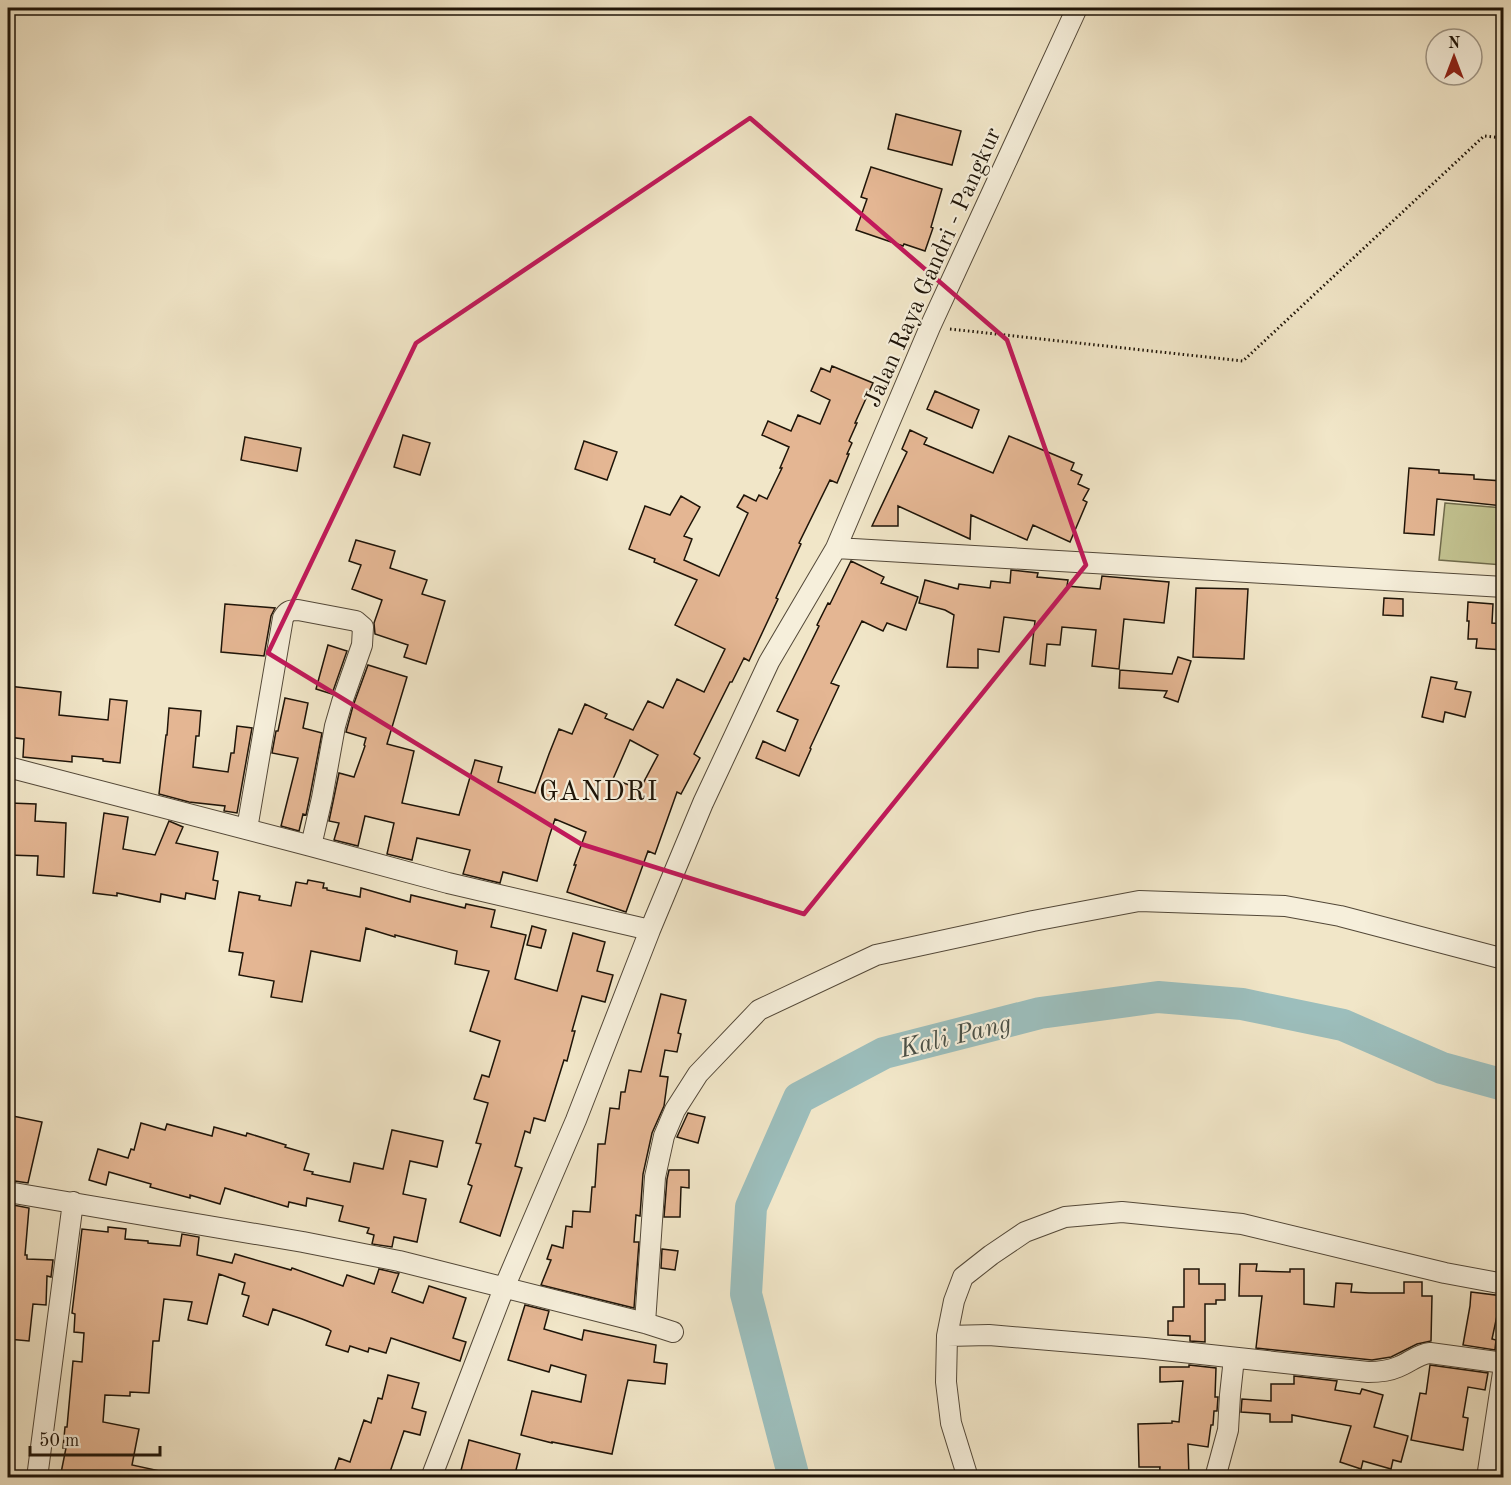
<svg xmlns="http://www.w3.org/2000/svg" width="1511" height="1485" font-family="'Old Standard TT',serif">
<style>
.green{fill:#c2c290;stroke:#706b4c;stroke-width:1.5}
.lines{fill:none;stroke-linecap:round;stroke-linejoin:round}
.river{stroke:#9cbebc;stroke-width:32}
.building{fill:#e4b693;stroke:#1e1408;stroke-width:1.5;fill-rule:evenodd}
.minor-casing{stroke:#534838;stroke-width:22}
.path{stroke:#1e1408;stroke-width:3;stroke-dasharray:1.5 3;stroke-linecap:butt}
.minor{stroke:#f6efdb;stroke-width:20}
.marked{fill:none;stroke:#c2185b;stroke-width:4.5;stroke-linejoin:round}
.labels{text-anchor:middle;stroke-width:4.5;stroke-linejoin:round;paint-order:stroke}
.street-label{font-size:24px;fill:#1e1408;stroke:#f6efdb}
.water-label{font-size:26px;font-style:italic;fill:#4a5047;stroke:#f6efdb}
.quarter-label{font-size:27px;letter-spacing:1.5px;fill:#1e1408;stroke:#f6efdb}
</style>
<rect width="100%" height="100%" fill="#f1e6c8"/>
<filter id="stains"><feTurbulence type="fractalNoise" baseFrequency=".00333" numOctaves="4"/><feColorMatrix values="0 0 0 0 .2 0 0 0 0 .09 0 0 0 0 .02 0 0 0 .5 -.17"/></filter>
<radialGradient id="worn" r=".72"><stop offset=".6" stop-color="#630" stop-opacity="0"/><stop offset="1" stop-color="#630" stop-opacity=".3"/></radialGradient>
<!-- green -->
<path class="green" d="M 1445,503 L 1503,508 L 1503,565 L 1439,560 Z"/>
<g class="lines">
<!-- river -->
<path class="river" d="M 794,1478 L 746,1294 L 751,1207 L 799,1098 L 884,1053 L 1040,1013 L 1158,997 L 1242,1004 L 1343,1025 L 1442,1068 L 1504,1085"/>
</g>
<!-- building -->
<path class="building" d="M 896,114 L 961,131 L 952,165 L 888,149 Z
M 871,167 L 942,189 L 931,227 L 933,228 L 925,251 L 904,244 L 903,246 L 856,230 L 867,199 L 861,197 Z
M 832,366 L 873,383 L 855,423 L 857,423 L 849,441 L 852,443 L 847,454 L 849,454 L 837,483 L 830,480 L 799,543 L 801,544 L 776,598 L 778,599 L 749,661 L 744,658 L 732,682 L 730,682 L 694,754 L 700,758 L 681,794 L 677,792 L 655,854 L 648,851 L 626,912 L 567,892 L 576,865 L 574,865 L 586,832 L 555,819 L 549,837 L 537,881 L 503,872 L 500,883 L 463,874 L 470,850 L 417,838 L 412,860 L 387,854 L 394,823 L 365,816 L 358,846 L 334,840 L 339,823 L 329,821 L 339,773 L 354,777 L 365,746 L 364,745 L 366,738 L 346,732 L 353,706 L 368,665 L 407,677 L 387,744 L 414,751 L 402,803 L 459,815 L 475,760 L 502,767 L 498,782 L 535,793 L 549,754 L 559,729 L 572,734 L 585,704 L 607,714 L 605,718 L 633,730 L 648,701 L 663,708 L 677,679 L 704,692 L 725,649 L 675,625 L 697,580 L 654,562 L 655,559 L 629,549 L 645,506 L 670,515 L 681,496 L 700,507 L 684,536 L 692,539 L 684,560 L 719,576 L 748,513 L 737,507 L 744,495 L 756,501 L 759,495 L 767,499 L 782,468 L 780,468 L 789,447 L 762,435 L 768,421 L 791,431 L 798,415 L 820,424 L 830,400 L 811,391 L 821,368 L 830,372 ZM 630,740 L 658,755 L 640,789 L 613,779 Z
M 935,391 L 979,410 L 972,428 L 927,409 Z
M 910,430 L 927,438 L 924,444 L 993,473 L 1009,436 L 1074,463 L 1071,470 L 1082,475 L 1078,484 L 1089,489 L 1083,500 L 1087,502 L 1070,542 L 1033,525 L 1027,540 L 971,515 L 970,539 L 898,506 L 898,526 L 872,526 L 907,452 L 902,449 Z
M 403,435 L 430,443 L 420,475 L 394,467 Z
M 245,437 L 301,448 L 297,471 L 241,460 Z
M 584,441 L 617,452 L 607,480 L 575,469 Z
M 1409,468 L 1439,470 L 1439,473 L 1474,475 L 1474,479 L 1503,481 L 1503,506 L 1437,499 L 1434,535 L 1404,533 Z
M 356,540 L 395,551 L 390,568 L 427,580 L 422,594 L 445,601 L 426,664 L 404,657 L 408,645 L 375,634 L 374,623 L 382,600 L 352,589 L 361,565 L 349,561 Z
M 851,561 L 884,577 L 881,583 L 918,597 L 906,630 L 887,623 L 883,631 L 862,621 L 831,683 L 839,686 L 810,748 L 811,749 L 799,776 L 756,758 L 763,741 L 785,751 L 798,720 L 777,711 L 819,626 L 817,625 L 828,603 L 830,604 Z
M 1011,570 L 1038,573 L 1037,577 L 1068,580 L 1067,586 L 1100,589 L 1102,576 L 1169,582 L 1164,623 L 1124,619 L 1119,669 L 1092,666 L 1096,630 L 1062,627 L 1060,645 L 1047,644 L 1045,666 L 1030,664 L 1035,621 L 1004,617 L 999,652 L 978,649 L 978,668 L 947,667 L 954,615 L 945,610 L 919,603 L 925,580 L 958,589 L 959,584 L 990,588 L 991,581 L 1010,583 Z
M 1196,588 L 1248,589 L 1244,659 L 1193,657 Z
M 1384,598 L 1403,599 L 1403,616 L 1383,615 Z
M 1468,602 L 1493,604 L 1492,623 L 1503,624 L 1503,650 L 1476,648 L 1477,639 L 1468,639 L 1469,621 L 1467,621 Z
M 225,604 L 275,608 L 271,616 L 264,656 L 221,652 Z
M 328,645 L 347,651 L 332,694 L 316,689 Z
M 1178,657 L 1191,661 L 1178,702 L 1164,697 L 1167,691 L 1119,688 L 1120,670 L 1172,674 Z
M 1431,677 L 1457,682 L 1455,689 L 1471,692 L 1465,717 L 1445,712 L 1443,722 L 1422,717 Z
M 8,686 L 61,692 L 59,715 L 108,720 L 110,699 L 127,701 L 120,763 L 103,761 L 103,759 L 72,756 L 72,762 L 23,757 L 24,739 L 8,737 Z
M 285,698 L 308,703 L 303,728 L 322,733 L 310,796 L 306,815 L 303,814 L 299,831 L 281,826 L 298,758 L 272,753 L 276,731 L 278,731 Z
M 169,708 L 201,711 L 199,736 L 196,736 L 193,767 L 228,772 L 231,753 L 234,753 L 237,726 L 252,728 L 237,813 L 224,811 L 225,806 L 189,802 L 159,794 L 166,735 L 167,735 Z
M 10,803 L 36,804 L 35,821 L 66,823 L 64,877 L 37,875 L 38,856 L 8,855 Z
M 104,813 L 128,817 L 123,849 L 155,855 L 169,821 L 183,827 L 176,843 L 218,852 L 213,880 L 218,881 L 215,899 L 186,893 L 185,899 L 161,894 L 160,902 L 117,893 L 117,896 L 93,893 Z
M 308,880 L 324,883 L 323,888 L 327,888 L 327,890 L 360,897 L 361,888 L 410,902 L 411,895 L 465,908 L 466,904 L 495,910 L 491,927 L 526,935 L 515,979 L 557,991 L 573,933 L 605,942 L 597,971 L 613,975 L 605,1002 L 582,996 L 572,1031 L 575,1031 L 567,1061 L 564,1060 L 545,1121 L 534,1118 L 530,1133 L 525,1131 L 515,1166 L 522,1168 L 500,1236 L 460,1222 L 472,1186 L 468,1184 L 481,1144 L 476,1143 L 488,1103 L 474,1099 L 482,1075 L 489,1077 L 500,1041 L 470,1031 L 489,971 L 455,964 L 457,951 L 395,935 L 395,937 L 366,928 L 360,961 L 311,951 L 302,1002 L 271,997 L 274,981 L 239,975 L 243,953 L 229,951 L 239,892 L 260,896 L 259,900 L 291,906 L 296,882 L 307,884 Z
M 532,926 L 546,930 L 541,948 L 527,945 Z
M 661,994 L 686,1000 L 678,1033 L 681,1034 L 677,1052 L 665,1050 L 660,1076 L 668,1077 L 664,1106 L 652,1133 L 643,1174 L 640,1216 L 636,1215 L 634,1242 L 639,1242 L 634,1308 L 541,1285 L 551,1260 L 547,1259 L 552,1245 L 563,1248 L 566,1226 L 572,1227 L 573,1211 L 590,1212 L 592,1187 L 595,1187 L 598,1144 L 605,1144 L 610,1108 L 619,1109 L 621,1092 L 625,1092 L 629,1070 L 641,1072 Z
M 688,1113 L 705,1117 L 698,1143 L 677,1137 Z
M 8,1115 L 42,1122 L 28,1183 L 8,1180 Z
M 141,1123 L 165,1130 L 167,1124 L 212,1136 L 214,1127 L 246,1136 L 247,1133 L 286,1145 L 285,1147 L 309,1154 L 304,1170 L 313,1172 L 312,1174 L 350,1182 L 354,1163 L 383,1169 L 392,1130 L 443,1141 L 437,1167 L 410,1161 L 403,1194 L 426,1199 L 417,1242 L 394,1237 L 392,1247 L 372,1244 L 374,1235 L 367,1233 L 369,1228 L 339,1221 L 343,1206 L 307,1198 L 306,1206 L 289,1202 L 288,1207 L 225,1188 L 220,1204 L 190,1195 L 190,1198 L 150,1187 L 151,1184 L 109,1172 L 106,1185 L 89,1180 L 98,1149 L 128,1158 L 131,1149 L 134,1150 Z
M 669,1170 L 689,1170 L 689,1188 L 681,1187 L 680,1217 L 664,1217 L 667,1179 Z
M 8,1204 L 29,1208 L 25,1255 L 27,1255 L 27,1259 L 53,1260 L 51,1277 L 47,1276 L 46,1305 L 33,1304 L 29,1341 L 8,1339 Z
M 108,1227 L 126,1229 L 125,1239 L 148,1241 L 148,1243 L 180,1246 L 182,1234 L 199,1237 L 197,1255 L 232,1263 L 235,1254 L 291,1270 L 292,1268 L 343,1286 L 347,1275 L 374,1284 L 379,1269 L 396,1273 L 399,1273 L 392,1292 L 423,1303 L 429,1286 L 466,1298 L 453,1338 L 466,1342 L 460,1361 L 391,1338 L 386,1353 L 369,1348 L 368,1352 L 350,1346 L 348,1352 L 326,1345 L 331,1331 L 328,1329 L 302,1319 L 273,1309 L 268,1325 L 243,1316 L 249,1296 L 242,1294 L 245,1283 L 219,1274 L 207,1324 L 188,1320 L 192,1302 L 164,1299 L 159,1341 L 153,1341 L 149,1393 L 130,1392 L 130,1396 L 105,1395 L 103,1422 L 139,1429 L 132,1465 L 160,1471 L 159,1478 L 60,1478 L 66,1448 L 63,1448 L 65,1427 L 67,1427 L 73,1361 L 82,1362 L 84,1333 L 74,1332 L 75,1314 L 72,1313 L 82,1229 L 108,1232 Z
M 662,1249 L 678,1251 L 675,1270 L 661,1268 Z
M 1240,1264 L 1257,1264 L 1256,1271 L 1290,1272 L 1290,1269 L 1304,1269 L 1304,1304 L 1334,1307 L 1336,1283 L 1352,1284 L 1351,1292 L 1369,1293 L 1404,1293 L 1404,1282 L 1422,1282 L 1422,1296 L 1432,1296 L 1431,1341 L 1417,1344 L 1391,1357 L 1372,1360 L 1256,1348 L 1262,1296 L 1239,1296 Z
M 1184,1269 L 1199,1269 L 1199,1284 L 1225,1284 L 1225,1300 L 1216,1300 L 1216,1304 L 1205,1304 L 1205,1342 L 1190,1341 L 1190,1336 L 1168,1335 L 1168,1321 L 1173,1321 L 1173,1307 L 1184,1307 Z
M 1471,1292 L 1503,1296 L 1503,1311 L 1498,1311 L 1492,1339 L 1496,1340 L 1495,1350 L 1463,1345 L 1470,1306 Z
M 525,1305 L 549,1311 L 544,1329 L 582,1340 L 584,1330 L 656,1345 L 654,1362 L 667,1364 L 665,1384 L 628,1380 L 612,1454 L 552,1442 L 552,1443 L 521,1435 L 532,1391 L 581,1402 L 586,1375 L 551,1365 L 549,1372 L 508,1360 Z
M 1189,1365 L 1216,1368 L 1215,1397 L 1218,1397 L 1217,1411 L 1214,1411 L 1213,1425 L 1211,1425 L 1208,1447 L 1188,1444 L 1189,1478 L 1159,1478 L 1160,1467 L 1139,1467 L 1138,1424 L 1172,1423 L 1172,1421 L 1179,1422 L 1183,1381 L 1160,1382 L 1160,1367 L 1189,1367 Z
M 1430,1365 L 1488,1373 L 1485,1390 L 1468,1387 L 1463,1417 L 1468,1418 L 1463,1450 L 1411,1440 L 1420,1393 L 1426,1394 Z
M 388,1375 L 419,1383 L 412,1408 L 426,1412 L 420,1435 L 404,1431 L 388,1478 L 332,1478 L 339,1458 L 350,1462 L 364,1420 L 371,1423 L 378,1398 L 382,1399 Z
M 1294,1376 L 1337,1381 L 1335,1390 L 1360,1394 L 1362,1389 L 1383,1395 L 1374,1427 L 1408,1436 L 1401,1462 L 1393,1460 L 1391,1469 L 1363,1461 L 1361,1469 L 1340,1462 L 1351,1426 L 1292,1415 L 1292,1422 L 1270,1422 L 1270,1414 L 1241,1412 L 1242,1399 L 1271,1401 L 1271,1384 L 1294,1384 Z
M 469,1440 L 520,1454 L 514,1478 L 459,1478 Z"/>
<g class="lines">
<!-- minor casing -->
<g class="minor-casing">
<path id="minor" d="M 836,548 L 1504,587
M 8,767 L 311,846 L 448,883 L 650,930 L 703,803 L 769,662 L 836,548 L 930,327 L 1077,8
M 247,829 L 283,618 C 287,611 290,610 298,610 L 356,621 L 363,627 L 362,645 L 342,702 L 335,726 L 322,798 L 311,846
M 8,1192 L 303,1242 L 399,1261 L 645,1323 L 673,1332
M 645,1323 L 655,1177 L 664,1136 L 675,1110 L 698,1074 L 759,1010 L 876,955 L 1033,921 L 1139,901 L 1285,906 L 1340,916 L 1504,959
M 947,1336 L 989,1335 L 1145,1348 L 1368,1372 C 1379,1372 1389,1371 1398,1367 C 1409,1363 1418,1354 1430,1353 L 1504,1363
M 37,1478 L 73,1202
M 431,1478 L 504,1288 L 576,1120 L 650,930
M 968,1478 L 951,1423 L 946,1382 L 947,1336 L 954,1301 L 963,1277 L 991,1255 L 1025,1232 L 1065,1217 L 1122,1212 L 1242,1224 L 1445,1273 L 1504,1284
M 1215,1478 L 1228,1430 L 1230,1395 L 1234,1358
M 1487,1478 L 1504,1366"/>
</g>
<!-- path -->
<path class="path" d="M 950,329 L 1243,361 L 1484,136 L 1504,138"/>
<!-- minor -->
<use href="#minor" class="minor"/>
</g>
<!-- marked area -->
<path class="marked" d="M 750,118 L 1007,340 L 1086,565 L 804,914 L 581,844 L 268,653 L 416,343 Z"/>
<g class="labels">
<!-- street labels -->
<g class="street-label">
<text transform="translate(932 267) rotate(-66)" y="8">Jalan Raya Gandri - Pangkur</text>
</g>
<!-- water labels -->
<g class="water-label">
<text transform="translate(955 1035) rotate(-14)" y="9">Kali Pang</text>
</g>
<!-- quarter labels -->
<g class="quarter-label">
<text x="599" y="800">GANDRI</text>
</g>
</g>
<!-- margin -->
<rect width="1511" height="1485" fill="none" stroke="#f1e6c8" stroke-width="30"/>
<rect x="9" y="9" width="1493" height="1467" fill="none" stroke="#1e1408" stroke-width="3"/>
<rect x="15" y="15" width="1481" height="1455" fill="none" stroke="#1e1408" stroke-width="1.5"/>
<!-- north arrow -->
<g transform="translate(1454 57)"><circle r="28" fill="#f6efdb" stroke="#a09787" stroke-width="1.5"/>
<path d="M0-4.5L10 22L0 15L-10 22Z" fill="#8f2418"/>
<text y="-9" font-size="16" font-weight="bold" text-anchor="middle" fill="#1e1408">N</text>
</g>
<!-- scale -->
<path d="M30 1446v9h130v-9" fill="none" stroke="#1e1408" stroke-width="3"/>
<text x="39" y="1446" font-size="18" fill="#1e1408" stroke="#f6efdb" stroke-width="4.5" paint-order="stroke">50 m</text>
<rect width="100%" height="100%" filter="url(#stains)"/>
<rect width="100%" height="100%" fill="url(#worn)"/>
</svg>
